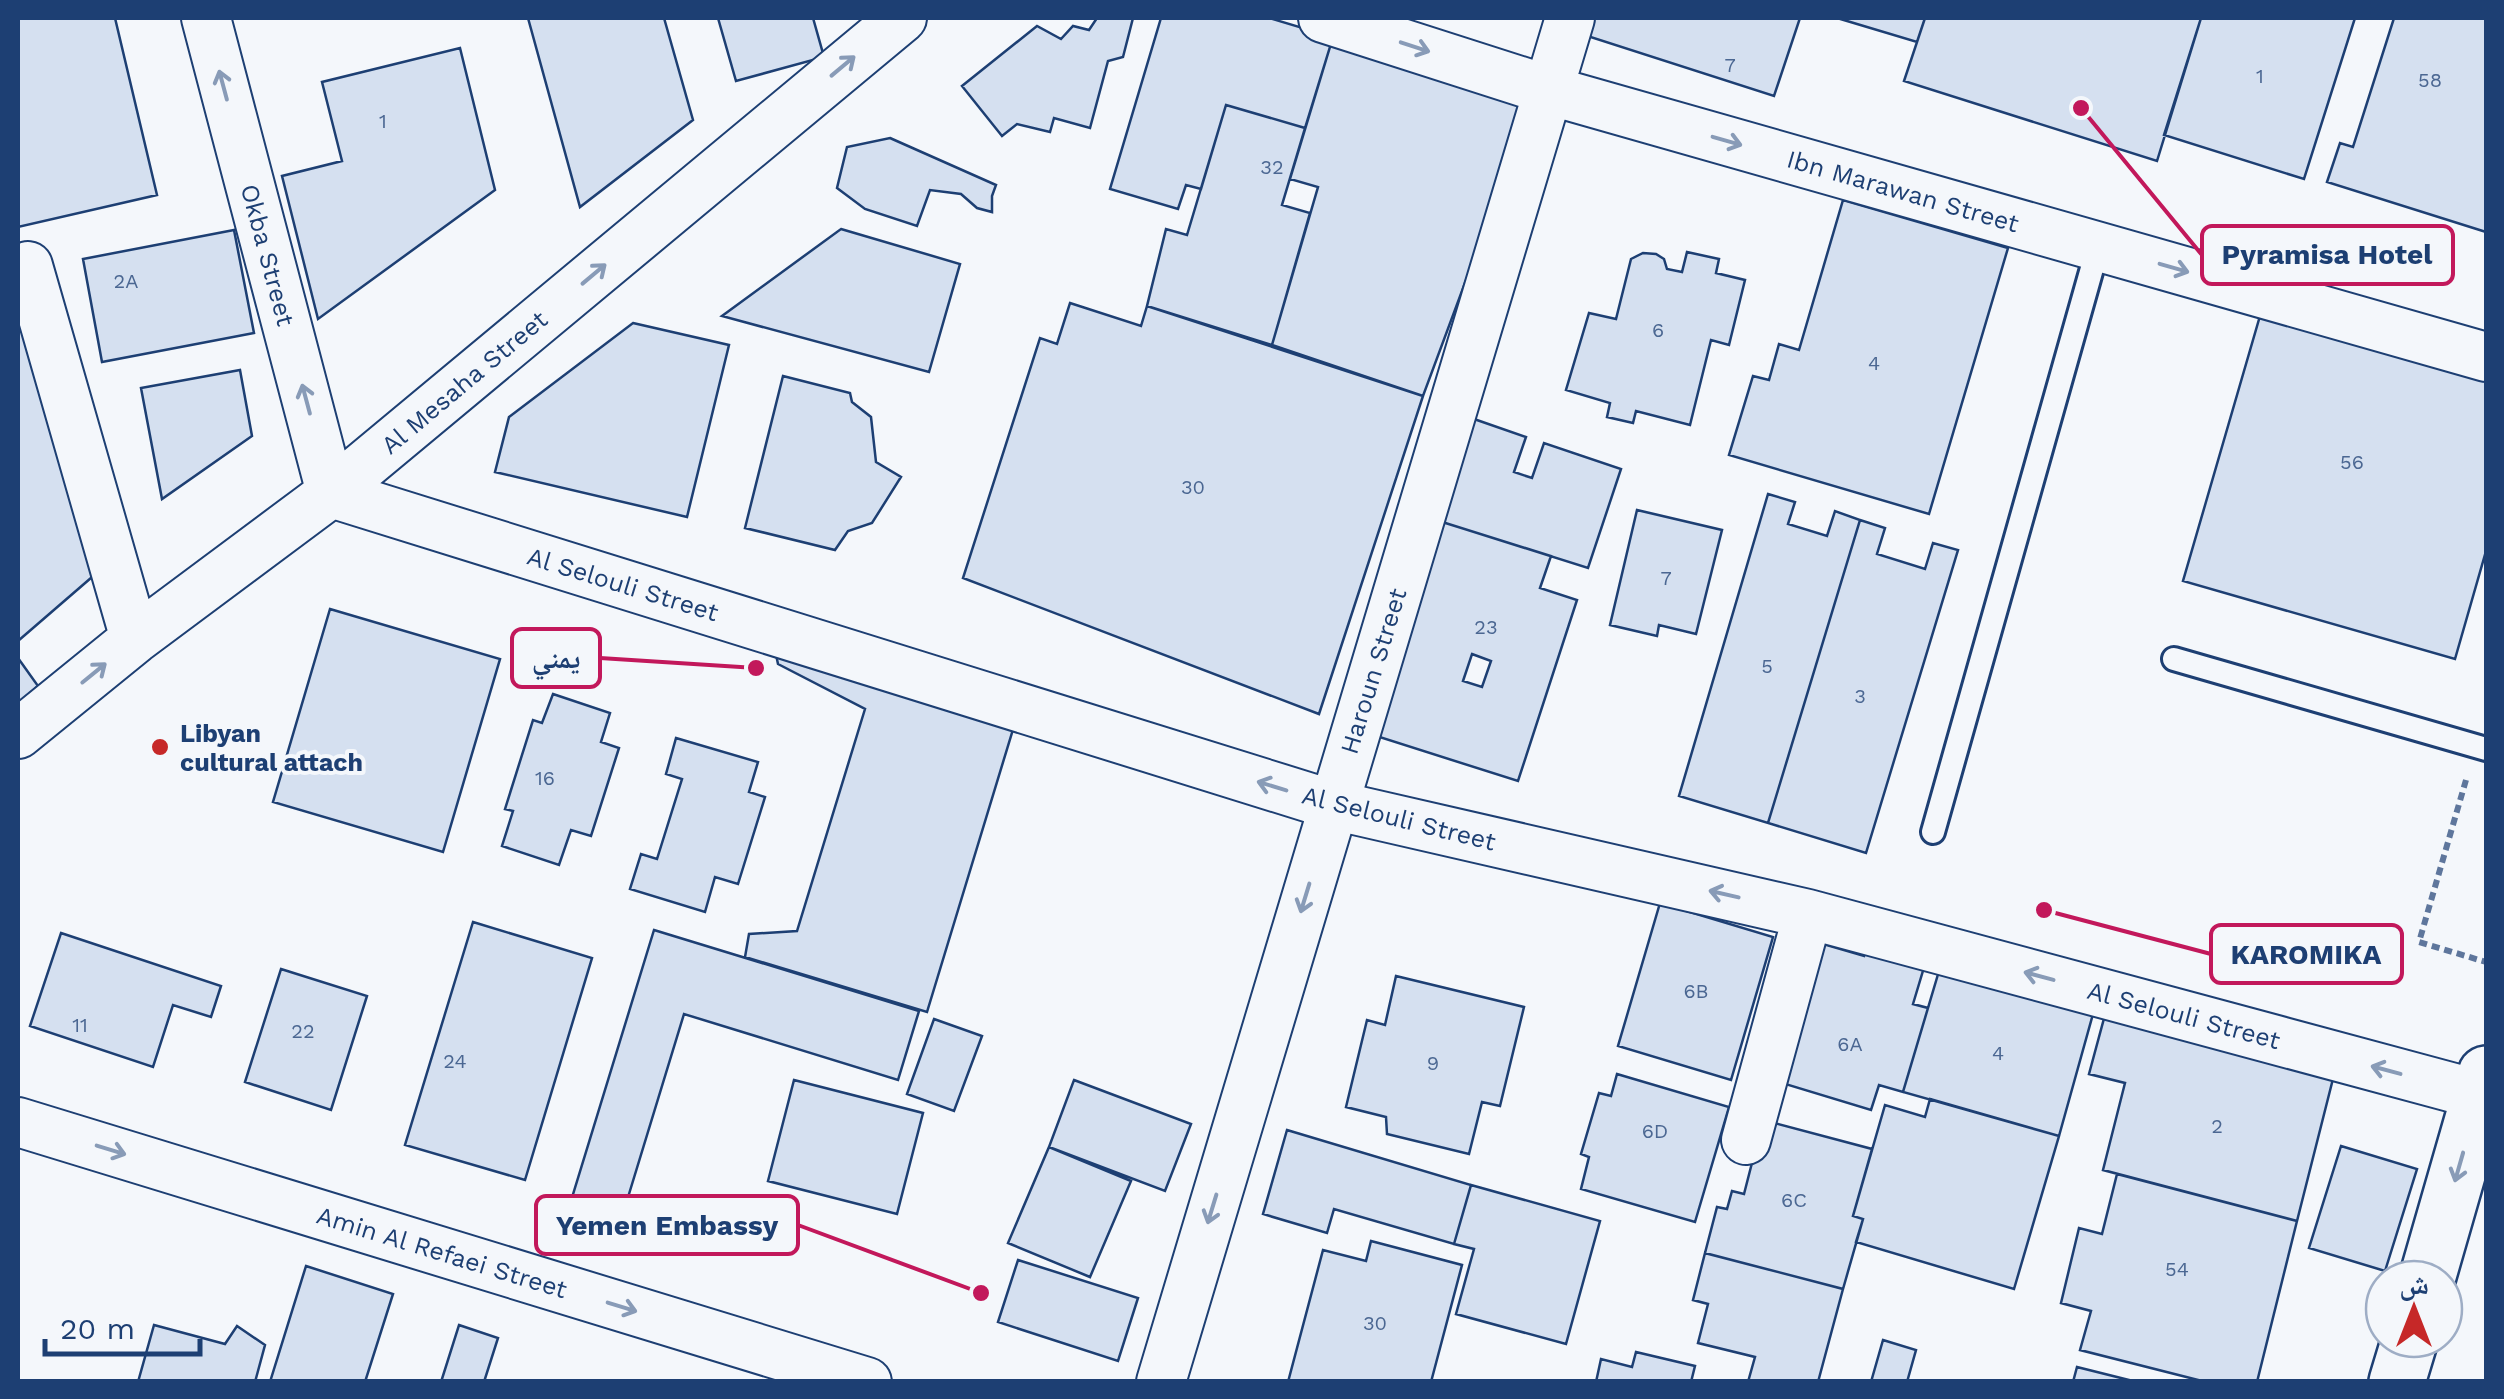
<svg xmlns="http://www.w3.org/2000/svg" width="2504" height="1399" font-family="'Work Sans','Noto Naskh Arabic',sans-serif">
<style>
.building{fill:#d5e0f0;stroke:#1d3f73;stroke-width:2.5;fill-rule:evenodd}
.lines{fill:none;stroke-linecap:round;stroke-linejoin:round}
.lane-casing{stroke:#1d3f73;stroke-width:28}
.street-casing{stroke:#1d3f73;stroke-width:52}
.primary-casing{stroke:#1d3f73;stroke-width:60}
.path{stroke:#5e769c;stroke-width:6;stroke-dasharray:8 5;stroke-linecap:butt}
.lane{stroke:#f4f7fb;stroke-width:22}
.street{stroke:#f4f7fb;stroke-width:48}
.primary{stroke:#f4f7fb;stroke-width:55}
.oneway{stroke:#889bb7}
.poi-dot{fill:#c62828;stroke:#f4f7fb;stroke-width:4}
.labels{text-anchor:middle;stroke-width:8;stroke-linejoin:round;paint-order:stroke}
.number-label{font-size:20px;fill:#4b6792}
.street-label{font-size:25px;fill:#1d3f73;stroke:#f4f7fb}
.poi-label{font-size:25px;font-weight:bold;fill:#1d3f73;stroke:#f4f7fb;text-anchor:start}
.leader{fill:none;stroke:#c2185b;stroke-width:4}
.callout-dot{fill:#c2185b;stroke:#f4f7fb;stroke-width:4}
.callout{fill:#f4f7fb;stroke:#c2185b;stroke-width:4}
.callout-label{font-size:28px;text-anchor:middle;font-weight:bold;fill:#1d3f73}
</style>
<rect width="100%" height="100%" fill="#f4f7fb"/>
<!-- building -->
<path class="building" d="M 18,18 L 115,18 L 157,195 L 18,227 Z
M 528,18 L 664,18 L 693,120 L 580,207 Z
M 718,18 L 813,18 L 824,57 L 736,81 Z
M 1097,18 L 1133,18 L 1123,57 L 1108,61 L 1090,128 L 1054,118 L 1050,132 L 1017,124 L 1002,136 L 962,86 L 1037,26 L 1061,39 L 1073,26 L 1089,30 Z
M 1161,18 L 1269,18 L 1333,37 L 1305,128 L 1226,105 L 1201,189 L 1186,185 L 1178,209 L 1110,189 Z
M 1583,18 L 1800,18 L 1774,96 L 1578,33 Z
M 1837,18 L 1925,18 L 1917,42 Z
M 1925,18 L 2201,18 L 2157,161 L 1904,81 Z
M 2201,18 L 2355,18 L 2304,179 L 2164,135 Z
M 2394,18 L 2486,18 L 2486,232 L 2327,182 L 2340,143 L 2353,147 Z
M 1333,37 L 1534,97 L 1423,396 L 1272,345 L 1318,187 L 1290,179 Z
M 460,48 L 495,190 L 318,319 L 282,176 L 342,161 L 322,82 Z
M 1226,105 L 1305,128 L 1282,205 L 1310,213 L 1272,345 L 1147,306 L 1166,229 L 1187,235 Z
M 890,138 L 996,185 L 992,196 L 992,212 L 977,208 L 961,194 L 930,190 L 917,226 L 865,209 L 837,188 L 847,147 Z
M 1843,200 L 2008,248 L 1929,514 L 1729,455 L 1753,376 L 1769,380 L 1779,344 L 1799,350 Z
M 841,229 L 960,264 L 929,372 L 722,316 Z
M 234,230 L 254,333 L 102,362 L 83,259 Z
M 1687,252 L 1719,259 L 1716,273 L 1745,280 L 1729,345 L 1711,340 L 1690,425 L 1636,411 L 1633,423 L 1607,417 L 1610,403 L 1566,390 L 1589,313 L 1616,319 L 1631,259 L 1643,253 L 1656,254 L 1664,259 L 1667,269 L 1682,272 Z
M 1070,303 L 1141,326 L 1147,306 L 1423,396 L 1319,714 L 963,578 L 1040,338 L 1057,344 Z
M 18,304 L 99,571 L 18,641 Z
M 2262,309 L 2486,374 L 2486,551 L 2455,659 L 2183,581 Z
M 633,323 L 729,345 L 687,517 L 495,472 L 509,417 Z
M 240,370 L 252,436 L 162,499 L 141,388 Z
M 783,376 L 850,393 L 852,402 L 871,417 L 876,462 L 901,477 L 872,523 L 848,531 L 835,550 L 745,528 Z
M 1474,419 L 1526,437 L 1514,472 L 1532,478 L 1544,443 L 1621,469 L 1588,568 L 1439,521 Z
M 1768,494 L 1795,502 L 1788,524 L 1827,536 L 1835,511 L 1860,520 L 1768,823 L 1679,796 Z
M 1637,510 L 1722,530 L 1696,634 L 1659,625 L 1657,636 L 1610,625 Z
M 1860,520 L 1885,528 L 1877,554 L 1925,569 L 1933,543 L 1958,550 L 1866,853 L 1768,823 Z
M 1439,521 L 1551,556 L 1540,588 L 1577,600 L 1518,781 L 1370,734 ZM 1472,654 L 1491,661 L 1482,687 L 1463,681 Z
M 330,609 L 500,659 L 443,852 L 273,802 Z
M 772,636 L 1018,713 L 927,1012 L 745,957 L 749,934 L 797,931 L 865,709 L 778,664 Z
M 18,658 L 38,686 L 18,704 Z
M 553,694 L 610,713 L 601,742 L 619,748 L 591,836 L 571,830 L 559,865 L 502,846 L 513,811 L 505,809 L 533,720 L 542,723 Z
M 676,738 L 758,762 L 749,792 L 765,797 L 738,884 L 715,877 L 705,912 L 630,889 L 641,854 L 657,859 L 682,779 L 666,774 Z
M 1660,903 L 1773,937 L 1731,1080 L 1618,1046 Z
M 473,922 L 592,958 L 525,1180 L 405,1145 Z
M 654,930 L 919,1011 L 898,1080 L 684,1014 L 618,1230 L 567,1214 Z
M 61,933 L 221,986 L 211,1017 L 173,1005 L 153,1067 L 30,1026 Z
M 1813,941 L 1864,956 L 1866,946 L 1925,964 L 1913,1004 L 1928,1008 L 1903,1092 L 1879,1085 L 1871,1110 L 1772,1080 Z
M 281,969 L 367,996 L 331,1110 L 245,1082 Z
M 1939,971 L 2093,1014 L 2059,1136 L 1903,1092 Z
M 1396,976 L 1524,1007 L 1500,1106 L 1482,1102 L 1469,1154 L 1387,1134 L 1386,1117 L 1346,1107 L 1367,1020 L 1385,1025 Z
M 2106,1011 L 2337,1063 L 2297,1221 L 2103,1170 L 2125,1083 L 2089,1074 Z
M 934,1019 L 982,1036 L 954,1111 L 907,1094 Z
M 1617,1074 L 1729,1107 L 1695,1222 L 1581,1189 L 1589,1157 L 1581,1154 L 1599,1093 L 1611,1096 Z
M 794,1080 L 923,1113 L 897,1214 L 768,1181 Z
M 1074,1080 L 1191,1124 L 1165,1191 L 1049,1147 Z
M 1930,1099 L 2059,1136 L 2014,1289 L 1856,1242 L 1863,1219 L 1853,1216 L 1885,1105 L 1925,1117 Z
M 1763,1120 L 1872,1149 L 1853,1216 L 1863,1219 L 1843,1289 L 1705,1253 L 1717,1207 L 1727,1209 L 1732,1191 L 1744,1194 Z
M 1287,1130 L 1471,1185 L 1454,1244 L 1334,1209 L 1327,1233 L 1263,1214 Z
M 2341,1146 L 2417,1169 L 2385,1271 L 2309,1248 Z
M 1049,1147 L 1131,1181 L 1090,1277 L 1008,1243 Z
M 2117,1174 L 2297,1221 L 2257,1382 L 2206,1382 L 2080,1350 L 2091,1311 L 2061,1303 L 2079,1228 L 2102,1234 Z
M 1471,1185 L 1600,1221 L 1566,1344 L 1456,1314 L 1474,1249 L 1454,1244 Z
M 1371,1241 L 1462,1265 L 1431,1382 L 1288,1382 L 1323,1250 L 1366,1261 Z
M 1705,1253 L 1843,1289 L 1818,1382 L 1748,1382 L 1755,1357 L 1698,1343 L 1708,1304 L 1693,1300 Z
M 1018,1260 L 1138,1298 L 1118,1361 L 998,1322 Z
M 306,1266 L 393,1294 L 365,1382 L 270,1382 Z
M 154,1325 L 225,1344 L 237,1326 L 265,1345 L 255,1382 L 138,1382 Z
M 459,1325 L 498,1338 L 484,1382 L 441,1382 Z
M 1883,1340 L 1916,1350 L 1907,1382 L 1871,1382 Z
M 1636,1352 L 1695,1366 L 1691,1382 L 1596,1382 L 1601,1359 L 1632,1367 Z
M 2077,1367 L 2137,1382 L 2073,1382 Z"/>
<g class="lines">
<!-- lane casing -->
<g class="lane-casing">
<path id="lane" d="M 2174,659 L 2486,749
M 1933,832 L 2098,247"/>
</g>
<!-- street casing -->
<g class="street-casing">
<path id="street" d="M 206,18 L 331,493 L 1333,805 L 1808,914 L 2480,1095
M 1323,18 L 1548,90 L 2486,357
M 28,266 L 135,639
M 18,734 L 135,639 L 331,493 L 902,18
M 18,1122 L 867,1382
M 1746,1140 L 1808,914
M 1161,1382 L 1570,18"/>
</g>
<!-- primary casing -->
<g class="primary-casing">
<path id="primary" d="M 2427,1279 L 2486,1074
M 2397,1382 L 2410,1339"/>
</g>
<!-- path -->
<path class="path" d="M 2466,780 L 2419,942 L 2486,962"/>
<!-- lane -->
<use href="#lane" class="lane"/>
<!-- street -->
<use href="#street" class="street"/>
<!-- primary -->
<use href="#primary" class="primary"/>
</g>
<!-- one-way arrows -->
<defs><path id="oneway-shaft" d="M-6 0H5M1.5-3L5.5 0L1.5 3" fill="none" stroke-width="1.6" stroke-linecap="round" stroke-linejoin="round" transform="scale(2.5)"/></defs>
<g class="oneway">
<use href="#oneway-shaft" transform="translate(1415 47) rotate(18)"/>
<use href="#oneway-shaft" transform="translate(843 66) rotate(-40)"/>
<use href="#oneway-shaft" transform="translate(223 85) rotate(-105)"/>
<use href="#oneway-shaft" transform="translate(1727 141) rotate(16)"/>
<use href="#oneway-shaft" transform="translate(2174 268) rotate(16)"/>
<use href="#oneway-shaft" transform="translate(594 274) rotate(-40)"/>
<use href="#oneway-shaft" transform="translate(306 399) rotate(-105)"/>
<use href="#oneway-shaft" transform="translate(94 673) rotate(-39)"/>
<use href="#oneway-shaft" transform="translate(1272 786) rotate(-163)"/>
<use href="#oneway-shaft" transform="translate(1724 894) rotate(-167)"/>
<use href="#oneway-shaft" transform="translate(1305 898) rotate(107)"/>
<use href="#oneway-shaft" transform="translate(2039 976) rotate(-165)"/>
<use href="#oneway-shaft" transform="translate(2386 1070) rotate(-165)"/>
<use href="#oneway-shaft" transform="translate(111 1150) rotate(17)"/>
<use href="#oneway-shaft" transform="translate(2459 1167) rotate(106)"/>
<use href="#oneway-shaft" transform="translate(1212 1209) rotate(107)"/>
<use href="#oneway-shaft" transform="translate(622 1307) rotate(17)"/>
</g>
<!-- markers -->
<circle class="poi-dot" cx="160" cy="747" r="10"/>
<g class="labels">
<!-- number labels -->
<g class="number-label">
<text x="1730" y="72">7</text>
<text x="2260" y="83">1</text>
<text x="2430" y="87">58</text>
<text x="383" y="128">1</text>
<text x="1272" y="174">32</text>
<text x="126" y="288">2A</text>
<text x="1658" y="337">6</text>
<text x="1874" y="370">4</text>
<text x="2352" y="469">56</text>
<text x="1193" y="494">30</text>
<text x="1666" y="585">7</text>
<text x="1486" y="634">23</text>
<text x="1767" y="673">5</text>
<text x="1860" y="703">3</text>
<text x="545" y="785">16</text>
<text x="1696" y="998">6B</text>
<text x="80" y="1032">11</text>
<text x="303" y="1038">22</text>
<text x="1850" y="1051">6A</text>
<text x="1998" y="1060">4</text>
<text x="455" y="1068">24</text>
<text x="1433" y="1070">9</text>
<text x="2217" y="1133">2</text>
<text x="1655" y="1138">6D</text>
<text x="1794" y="1207">6C</text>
<text x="2177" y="1276">54</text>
<text x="1375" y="1330">30</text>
</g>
<!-- street labels -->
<g class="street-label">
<text transform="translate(1903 191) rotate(16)" y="9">Ibn Marawan Street</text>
<text transform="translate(268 255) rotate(75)" y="9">Okba Street</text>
<text transform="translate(464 382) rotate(-40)" y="9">Al Mesaha Street</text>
<text transform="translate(623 584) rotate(17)" y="9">Al Selouli Street</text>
<text transform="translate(1373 671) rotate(-73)" y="9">Haroun Street</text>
<text transform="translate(1399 818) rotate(14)" y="9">Al Selouli Street</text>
<text transform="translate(2184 1015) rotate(15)" y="9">Al Selouli Street</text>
<text transform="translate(442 1252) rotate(17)" y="9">Amin Al Refaei Street</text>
</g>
<!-- poi labels -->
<g class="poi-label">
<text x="180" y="742">Libyan<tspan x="180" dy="29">cultural attach</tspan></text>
</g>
</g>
<!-- callouts -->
<path class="leader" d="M2081 108L2202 255M756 668L600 658M2044 910L2211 954M981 1293L798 1225"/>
<g class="callout-dot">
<circle cx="2081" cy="108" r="10"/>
<circle cx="756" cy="668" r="10"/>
<circle cx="2044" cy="910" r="10"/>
<circle cx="981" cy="1293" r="10"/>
</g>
<g class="callout">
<rect x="2202" y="226" width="251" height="58" rx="10"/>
<rect x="512" y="629" width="88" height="58" rx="10"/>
<rect x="2211" y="925" width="191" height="58" rx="10"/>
<rect x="536" y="1196" width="262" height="58" rx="10"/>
</g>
<g class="callout-label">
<text x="2327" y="264">Pyramisa Hotel</text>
<text x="556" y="668">يمني</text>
<text x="2306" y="964">KAROMIKA</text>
<text x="667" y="1235">Yemen Embassy</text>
</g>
<!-- border -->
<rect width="2504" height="1399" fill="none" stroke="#1d3f73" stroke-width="40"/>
<!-- north arrow -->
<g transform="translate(2414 1309)"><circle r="48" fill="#f4f7fb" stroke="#9eadc5" stroke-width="2.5"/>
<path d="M0-8L18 38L0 25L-18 38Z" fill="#c62828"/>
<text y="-15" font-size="28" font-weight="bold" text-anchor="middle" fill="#1d3f73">ش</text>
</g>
<!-- scale -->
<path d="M45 1339v15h155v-15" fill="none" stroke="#1d3f73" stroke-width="5"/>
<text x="60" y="1339" font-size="30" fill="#1d3f73" stroke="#f4f7fb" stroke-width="8" paint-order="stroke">20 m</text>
</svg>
